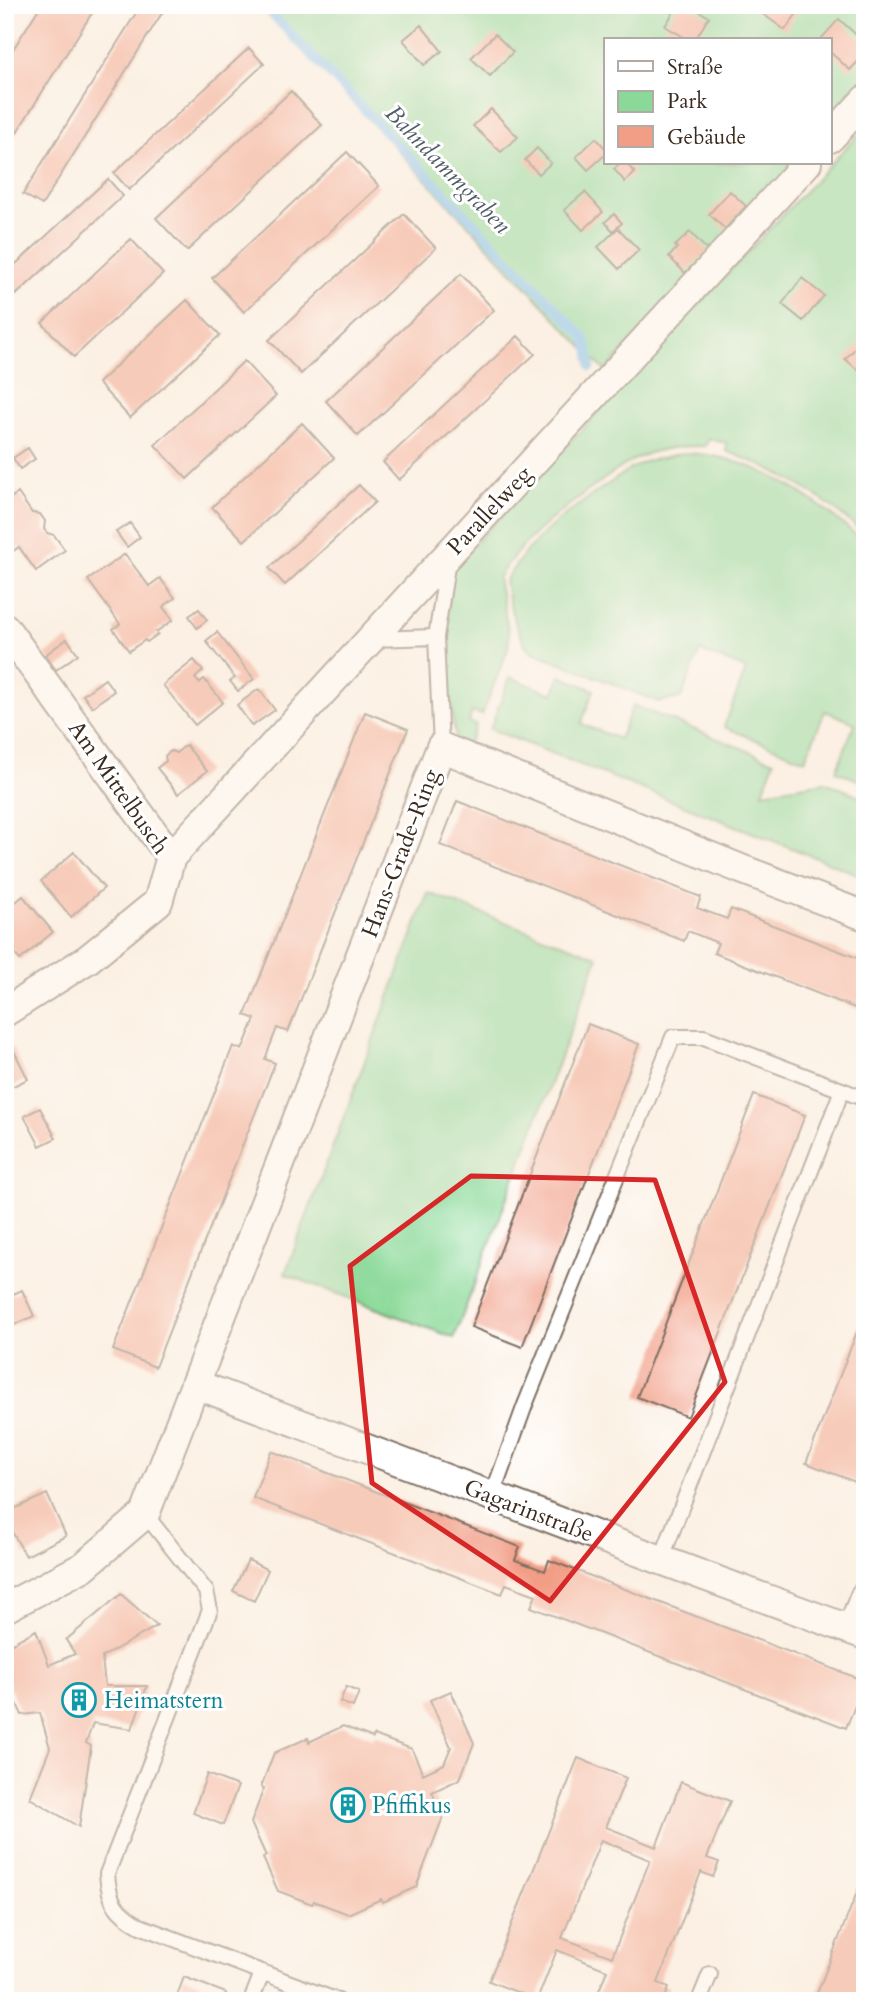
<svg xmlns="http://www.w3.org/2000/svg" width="870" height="2006" font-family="Cardo,serif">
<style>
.green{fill:#8ad998;stroke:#62825b;stroke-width:2}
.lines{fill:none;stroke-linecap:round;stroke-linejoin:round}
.stream{stroke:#77bdee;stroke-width:9}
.building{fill:#f29e86;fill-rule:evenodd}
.service-casing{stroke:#7e6f63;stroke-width:18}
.minor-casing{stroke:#7e6f63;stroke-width:32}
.service{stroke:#fff;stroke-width:14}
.minor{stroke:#fff;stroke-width:28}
.marked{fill:none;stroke:#d62828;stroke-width:5;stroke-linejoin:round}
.labels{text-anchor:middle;stroke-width:6;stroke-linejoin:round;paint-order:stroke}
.street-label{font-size:23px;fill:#3b2a1e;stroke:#fff}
.culture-label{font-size:23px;fill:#0d838f;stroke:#fff;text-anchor:start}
.water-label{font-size:24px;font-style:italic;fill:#505d67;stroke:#fff}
</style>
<rect width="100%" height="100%" fill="#fff"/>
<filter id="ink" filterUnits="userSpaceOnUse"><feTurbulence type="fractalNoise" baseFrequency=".0143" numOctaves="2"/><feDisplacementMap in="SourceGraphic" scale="14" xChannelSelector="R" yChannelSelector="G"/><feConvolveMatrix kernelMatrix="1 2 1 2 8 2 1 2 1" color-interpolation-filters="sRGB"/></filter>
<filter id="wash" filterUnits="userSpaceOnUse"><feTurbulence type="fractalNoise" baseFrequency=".00686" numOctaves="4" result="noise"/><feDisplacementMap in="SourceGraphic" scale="28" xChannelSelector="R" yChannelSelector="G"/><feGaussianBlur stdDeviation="1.57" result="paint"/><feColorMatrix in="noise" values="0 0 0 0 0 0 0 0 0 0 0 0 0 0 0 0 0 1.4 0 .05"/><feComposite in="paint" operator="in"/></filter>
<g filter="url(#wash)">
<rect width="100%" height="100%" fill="#fbf0e3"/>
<!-- green -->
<path class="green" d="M 262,5 L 865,5 L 865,89 L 830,127 L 830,40 L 606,40 L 606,163 L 797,163 L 605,371 Z
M 865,127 L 865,535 C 821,494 782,472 726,451 L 727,443 L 708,439 L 706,446 C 686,446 667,447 647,454 C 628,461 613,473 596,485 C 559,512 523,538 498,578 L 509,634 L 508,649 L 482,715 L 472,712 L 469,722 L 476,725 L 468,745 L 456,741 L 444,657 L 451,569 Z
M 683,453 C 754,454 815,498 865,543 L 865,783 L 836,771 L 855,723 L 825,711 L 805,760 L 724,727 L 746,669 L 700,651 L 681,698 L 658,702 L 528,650 C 515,627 508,606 505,580 L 527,550 L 557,521 L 595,493 L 630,469 L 647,461 Z
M 560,676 L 594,690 L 581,724 L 619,739 L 633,705 L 774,761 L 763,792 L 825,782 L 865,798 L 865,877 L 490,729 L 510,677 L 553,694 Z
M 428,893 L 598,957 L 454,1338 L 285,1274 Z"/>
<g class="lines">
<!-- stream -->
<path class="stream" d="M 263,5 L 584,337 L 589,350 L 591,367"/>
</g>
<g id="blocks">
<!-- building -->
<path class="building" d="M 41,5 L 97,5 L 5,151 L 5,62 Z
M 141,5 L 167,5 L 42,205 L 23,194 Z
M 678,5 L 689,5 L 709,17 L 695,40 L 689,40 L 665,26 Z
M 758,5 L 803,5 L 785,30 L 756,9 Z
M 839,19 L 865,43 L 865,54 L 850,70 L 830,52 L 830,40 L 820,40 Z
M 421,25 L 442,51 L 424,65 L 403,40 Z
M 495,34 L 513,52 L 490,76 L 471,58 Z
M 249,48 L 264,64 L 129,190 L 114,173 Z
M 291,91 L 322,125 L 187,251 L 156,218 Z
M 491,109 L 518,137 L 501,152 L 473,126 Z
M 596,138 L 606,149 L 606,154 L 588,170 L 576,157 Z
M 537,148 L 551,163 L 539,174 L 525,160 Z
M 347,152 L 379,186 L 244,312 L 212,278 Z
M 621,163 L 626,163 L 635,173 L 625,182 L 614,169 Z
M 108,179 L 123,196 L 16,295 L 5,284 L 5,274 Z
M 730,191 L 746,206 L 725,229 L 709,214 Z
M 585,192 L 603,212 L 583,230 L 564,210 Z
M 404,214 L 436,248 L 301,374 L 269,340 Z
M 614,214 L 622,223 L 613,231 L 605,222 Z
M 618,228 L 639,250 L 619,269 L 598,247 Z
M 690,232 L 708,251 L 685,273 L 669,257 L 677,248 L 675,246 Z
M 131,239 L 163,274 L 74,357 L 42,323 Z
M 461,274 L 494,310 L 358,436 L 326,401 Z
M 802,278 L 824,296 L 803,321 L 782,304 Z
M 187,300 L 220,335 L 130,418 L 98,383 Z
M 518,336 L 535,354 L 399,480 L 383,462 Z
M 865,338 L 865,376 L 845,359 Z
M 244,361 L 276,396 L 187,479 L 155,445 Z
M 302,423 L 334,458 L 244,541 L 212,507 Z
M 28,448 L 35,459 L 20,469 L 13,458 Z
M 359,485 L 375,502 L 285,585 L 269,568 Z
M 18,493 L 32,513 L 40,514 L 45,521 L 44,529 L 47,533 L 54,535 L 65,550 L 36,571 L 19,547 L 5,557 L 5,502 Z
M 130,523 L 140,537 L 127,547 L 116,532 Z
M 125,554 L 149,586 L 160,578 L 175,598 L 163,607 L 173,620 L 156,632 L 158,634 L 147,642 L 145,640 L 129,651 L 113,629 L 120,624 L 88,580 Z
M 199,609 L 207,620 L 197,628 L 189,616 Z
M 217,632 L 254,679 L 238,691 L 230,681 L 235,678 L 206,641 Z
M 67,639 L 78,654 L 56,670 L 45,655 Z
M 194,660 L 203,671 L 195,678 L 199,683 L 204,679 L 223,702 L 195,725 L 163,685 Z
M 105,679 L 114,691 L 92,707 L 83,695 Z
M 259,689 L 275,710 L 252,726 L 237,705 Z
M 365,712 L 408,729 L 288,1032 L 277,1028 L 265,1059 L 275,1063 L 155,1367 L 113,1350 L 233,1046 L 242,1050 L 255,1019 L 245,1015 Z
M 186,745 L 207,771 L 178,794 L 157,768 L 166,761 L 165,756 L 171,751 L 176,753 Z
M 457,801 L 701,897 L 697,908 L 727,919 L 731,909 L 865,961 L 865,1012 L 714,953 L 718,943 L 688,931 L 684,941 L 440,845 Z
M 74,852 L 104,888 L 71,917 L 41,881 Z
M 23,896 L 53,932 L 20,960 L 5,943 L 5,911 Z
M 588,1024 L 639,1044 L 522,1347 L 471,1327 Z
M 12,1047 L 28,1079 L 5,1090 L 5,1050 Z
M 754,1095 L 805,1115 L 688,1417 L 637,1397 Z
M 40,1108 L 56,1138 L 40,1146 L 24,1116 Z
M 22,1290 L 34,1316 L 5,1329 L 5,1298 Z
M 865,1311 L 865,1464 L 858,1483 L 806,1463 Z
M 271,1451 L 520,1547 L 515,1560 L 545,1571 L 549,1560 L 865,1681 L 846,1728 L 531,1607 L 536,1595 L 506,1584 L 502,1594 L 253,1498 Z
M 47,1494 L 66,1536 L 26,1556 L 5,1520 L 5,1513 Z
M 248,1560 L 268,1570 L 254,1601 L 233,1591 Z
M 121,1594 L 157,1626 L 102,1657 L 105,1686 L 147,1686 L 132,1729 L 93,1723 L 86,1743 L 91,1746 L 79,1827 L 30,1798 L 50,1748 L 40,1713 L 22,1715 L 5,1678 L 5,1647 L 36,1630 L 49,1665 L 75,1654 L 66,1640 Z
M 346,1687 L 359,1692 L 353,1707 L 340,1702 Z
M 451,1691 L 474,1743 L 460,1779 L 432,1792 L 443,1817 L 416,1887 L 383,1902 L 381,1899 L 348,1914 L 314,1901 L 312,1904 L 278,1891 L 263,1858 L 266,1856 L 251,1823 L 264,1788 L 261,1787 L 274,1753 L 308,1738 L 309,1742 L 343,1726 L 373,1738 L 374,1735 L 412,1749 L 423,1774 L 444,1764 L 451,1747 L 430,1700 Z
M 578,1758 L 626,1778 L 606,1827 L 656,1847 L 681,1782 L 730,1801 L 707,1858 L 719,1862 L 713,1877 L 701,1872 L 658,1983 L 669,1987 L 664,2001 L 652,1998 L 651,2001 L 595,2001 L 607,1970 L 557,1950 L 537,2000 L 489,1981 ZM 601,1840 L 650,1860 L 612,1957 L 562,1938 Z
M 207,1774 L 238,1786 L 223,1825 L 193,1813 Z
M 865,1872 L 865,2001 L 814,2001 Z
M 184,1977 L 226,1993 L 223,2001 L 175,2001 Z"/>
</g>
</g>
<g filter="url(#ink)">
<use href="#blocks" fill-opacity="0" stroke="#7e6f63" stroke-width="2"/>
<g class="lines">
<!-- service casing -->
<g class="service-casing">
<path id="service" d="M 372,639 L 436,637
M 441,747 L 436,637 L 448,560
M 492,1496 L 525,1405 L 673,1037 L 704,1037 L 865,1099
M 145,1514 L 206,1591 L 210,1610 L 107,1874 C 109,1902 116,1912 140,1926 L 338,2001
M 661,1560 L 842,1090
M 251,2001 L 262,1973
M 699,2001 L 710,1974"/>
</g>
<!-- minor casing -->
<g class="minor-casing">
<path id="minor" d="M 830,138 L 865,100
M 5,628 L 171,857 L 158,902 L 88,959 L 5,1012
M 171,857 L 807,163
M 195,1384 L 661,1560 L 865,1635
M 5,1608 L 83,1567 L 145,1514 L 441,747 L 741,869 L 865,916
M 852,1628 L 865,1596"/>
</g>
<!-- service -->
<use href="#service" class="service"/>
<!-- minor -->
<use href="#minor" class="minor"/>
</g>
</g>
<!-- marked area -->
<path d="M0 0H870V2006H0ZM 471,1176 L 655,1180 L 725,1382 L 550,1601 L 372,1483 L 350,1266 Z" fill="#fbf0e3" fill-opacity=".55" fill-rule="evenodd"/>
<path class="marked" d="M 471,1176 L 655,1180 L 725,1382 L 550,1601 L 372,1483 L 350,1266 Z"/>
<!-- icons -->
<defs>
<g id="building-ring" transform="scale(1.75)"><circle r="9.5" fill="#fff" stroke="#0f9aa8" stroke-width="1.5"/><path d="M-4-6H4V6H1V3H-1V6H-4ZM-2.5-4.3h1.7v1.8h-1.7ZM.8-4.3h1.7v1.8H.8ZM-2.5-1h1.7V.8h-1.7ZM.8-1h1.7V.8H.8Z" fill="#0f9aa8"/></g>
</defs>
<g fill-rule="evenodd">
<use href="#building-ring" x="79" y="1700"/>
<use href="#building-ring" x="348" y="1805"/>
</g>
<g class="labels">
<!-- street labels -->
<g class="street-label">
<text transform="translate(489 510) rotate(-47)" y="8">Parallelweg</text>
<text transform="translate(119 787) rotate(55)" y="8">Am Mittelbusch</text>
<text transform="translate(400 853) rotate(-69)" y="8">Hans-Grade-Ring</text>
<text transform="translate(529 1510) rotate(21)" y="8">Gagarinstraße</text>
</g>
<!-- culture labels -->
<g class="culture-label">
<text x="104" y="1708">Heimatstern</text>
<text x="372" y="1813">Pfiffikus</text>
</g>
<!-- water labels -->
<g class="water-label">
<text transform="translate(448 169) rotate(46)" y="8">Bahndammgraben</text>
</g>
</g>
<!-- margin -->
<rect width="870" height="2006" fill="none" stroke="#fff" stroke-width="28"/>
<!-- legend -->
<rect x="604" y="38" width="228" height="126" fill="#ffffff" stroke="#b1aaa5" stroke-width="2"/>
<rect x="618" y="61" width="35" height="10" fill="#ffffff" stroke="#b1aaa5" stroke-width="2"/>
<text x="667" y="74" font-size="21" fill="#3b2a1e">Straße</text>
<rect x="618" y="91" width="35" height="21" fill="#8ad998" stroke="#b1aaa5" stroke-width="2"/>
<text x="667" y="108" font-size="21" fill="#3b2a1e">Park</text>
<rect x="618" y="126" width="35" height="21" fill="#f29e86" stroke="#b1aaa5" stroke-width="2"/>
<text x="667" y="144" font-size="21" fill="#3b2a1e">Gebäude</text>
</svg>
